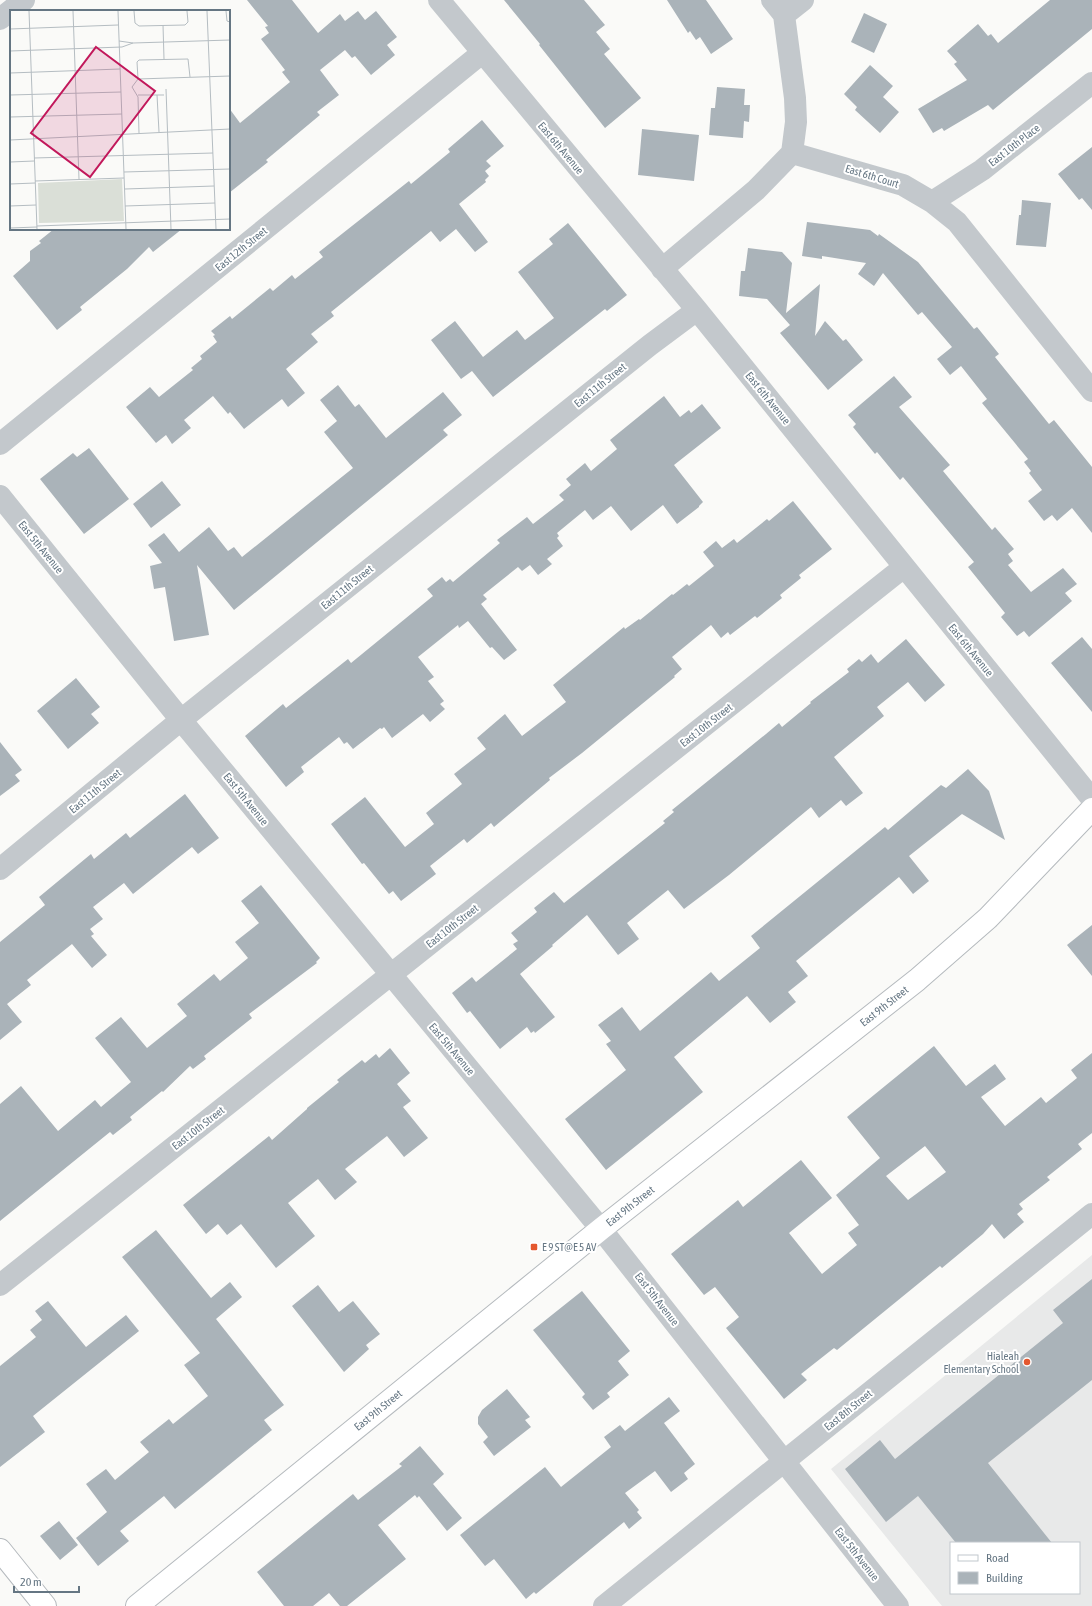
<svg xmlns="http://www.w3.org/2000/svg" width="1092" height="1606" font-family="'Asap Condensed',sans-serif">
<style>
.built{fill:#e8e9e9;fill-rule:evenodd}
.building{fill:#aab3b9;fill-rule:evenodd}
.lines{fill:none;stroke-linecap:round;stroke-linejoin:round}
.major-casing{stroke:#b5babe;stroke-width:24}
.minor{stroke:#c3c8cc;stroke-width:22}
.major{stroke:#fff;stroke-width:22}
.poi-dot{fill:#e4572e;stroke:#fff;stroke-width:1.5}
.labels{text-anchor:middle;stroke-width:4;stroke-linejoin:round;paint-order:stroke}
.street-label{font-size:11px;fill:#657683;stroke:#fff}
.poi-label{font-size:11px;fill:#657683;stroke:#fff;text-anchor:start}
.inset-road{fill:none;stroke:#b5bdc2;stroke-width:1}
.view{fill:#c2185b;fill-opacity:0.15;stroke:#c2185b;stroke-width:2}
.inset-edge{fill:none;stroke:#657683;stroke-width:2}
</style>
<rect width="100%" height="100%" fill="#fafaf8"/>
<!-- built -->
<path class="built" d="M 1092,1255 L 1092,1606 L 942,1606 L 831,1469 ZM 951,1543 L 1079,1543 L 1079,1593 L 951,1593 Z"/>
<!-- building -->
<path class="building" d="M 247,0 L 292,0 L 318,33 L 340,14 L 345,21 L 358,11 L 365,20 L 376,11 L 397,37 L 387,45 L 395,55 L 371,75 L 355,56 L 352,58 L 345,50 L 320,70 L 339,95 L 317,112 L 320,115 L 266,160 L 268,162 L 229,193 L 229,108 L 240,123 L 290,82 L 282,72 L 285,70 L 261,39 L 269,33 L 265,27 L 268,26 Z
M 504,0 L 584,0 L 605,25 L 596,32 L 610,49 L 604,54 L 641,98 L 605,128 L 539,45 L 540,44 Z
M 667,0 L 706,0 L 733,39 L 711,54 L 700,37 L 696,40 L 690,31 L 688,33 Z
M 1050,0 L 1092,0 L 1092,29 L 993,110 L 988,105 L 944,131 L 942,128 L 933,133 L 918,109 L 967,80 L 954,64 L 957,62 L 947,51 L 978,24 L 988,36 L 991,34 L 998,43 Z
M 864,13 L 887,24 L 874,53 L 851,42 Z
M 870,65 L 893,86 L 883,97 L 899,112 L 880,133 L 855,110 L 857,107 L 844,94 Z
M 717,87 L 745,89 L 744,105 L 750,105 L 749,122 L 744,121 L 743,138 L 709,135 L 711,108 L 715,108 Z
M 482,120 L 504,146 L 486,161 L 491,166 L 485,171 L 489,176 L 485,180 L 486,182 L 459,204 L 488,242 L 475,252 L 456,229 L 440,242 L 431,231 L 331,312 L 334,316 L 311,334 L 318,342 L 286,369 L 305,393 L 288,407 L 282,399 L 244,429 L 230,412 L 228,414 L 213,396 L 184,420 L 191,428 L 172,444 L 166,435 L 156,443 L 126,407 L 150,387 L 159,397 L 193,370 L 191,368 L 202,359 L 200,356 L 217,342 L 213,336 L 215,335 L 211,331 L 230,316 L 232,319 L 270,288 L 273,291 L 292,275 L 295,279 L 323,257 L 319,252 L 409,181 L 411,184 L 450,152 L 448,149 Z
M 642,129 L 699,135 L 694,181 L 638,175 Z
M 1092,147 L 1092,210 L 1082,198 L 1079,200 L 1058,174 Z
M 1022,200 L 1051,203 L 1046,247 L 1016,245 L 1019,215 L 1021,215 Z
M 807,222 L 870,230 L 878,236 L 879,234 L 918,262 L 974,329 L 977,327 L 999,354 L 995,357 L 1049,424 L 1054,420 L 1092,467 L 1092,533 L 1072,508 L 1057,521 L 1052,515 L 1044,521 L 1028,501 L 1042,490 L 1029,473 L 1031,471 L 1024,462 L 1028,459 L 982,403 L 987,399 L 961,366 L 950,375 L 937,359 L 952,347 L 922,312 L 918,315 L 883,273 L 874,286 L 858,274 L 866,263 L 822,256 L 822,259 L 802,256 Z
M 568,223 L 627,295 L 607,311 L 605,309 L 493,397 L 472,371 L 461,379 L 431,340 L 455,321 L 483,357 L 517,330 L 525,340 L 554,318 L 518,272 L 553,244 L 549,239 Z
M 54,229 L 182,229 L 153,252 L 149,247 L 127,269 L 80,307 L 82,310 L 57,330 L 13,276 L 30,261 L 30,251 L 41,243 L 39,241 Z
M 748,248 L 782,252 L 792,263 L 786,313 L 820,284 L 815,336 L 825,321 L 843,341 L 846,339 L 863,360 L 828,390 L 780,333 L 790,325 L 767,299 L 739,296 L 741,271 L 745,271 Z
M 894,376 L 912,397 L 899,407 L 950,465 L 943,471 L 992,530 L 995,527 L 1014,549 L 1008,554 L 1013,561 L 1008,565 L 1031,592 L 1063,568 L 1077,584 L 1065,593 L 1072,601 L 1029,637 L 1024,631 L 1017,636 L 1001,617 L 1005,613 L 968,567 L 974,562 L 918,495 L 903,477 L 900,480 L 877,452 L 875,454 L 853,427 L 856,424 L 848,415 Z
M 338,385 L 355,407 L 359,404 L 386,438 L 443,392 L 462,415 L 443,430 L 448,435 L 234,610 L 197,565 L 209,635 L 174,641 L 165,587 L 154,589 L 150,566 L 162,563 L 148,545 L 164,533 L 179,552 L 209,527 L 228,551 L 234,547 L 242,557 L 353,468 L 324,432 L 337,421 L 320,400 Z
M 664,396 L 680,417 L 689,410 L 691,413 L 702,404 L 721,428 L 674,465 L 703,502 L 699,506 L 699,507 L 677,524 L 663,505 L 631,531 L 611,506 L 593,520 L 585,510 L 557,533 L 559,536 L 557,538 L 563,546 L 547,559 L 552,564 L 538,575 L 530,565 L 522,571 L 518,567 L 483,595 L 487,599 L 481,604 L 517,650 L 504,660 L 492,647 L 490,648 L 468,621 L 459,628 L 458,625 L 418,657 L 434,677 L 428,681 L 444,701 L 440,704 L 445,709 L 430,722 L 423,714 L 392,738 L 384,727 L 382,729 L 380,728 L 353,749 L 347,742 L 344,744 L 339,737 L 301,767 L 304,772 L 286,787 L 245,736 L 283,704 L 286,708 L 348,659 L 351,663 L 433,596 L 427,589 L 442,577 L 446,582 L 450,579 L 453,582 L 500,543 L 497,540 L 527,517 L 533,524 L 564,500 L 559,495 L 571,485 L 566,479 L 585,463 L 591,471 L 617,449 L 610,440 Z
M 89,448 L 129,499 L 84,534 L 40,479 L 73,453 L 77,457 Z
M 162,481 L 181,505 L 151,528 L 133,504 Z
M 793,501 L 832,549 L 799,575 L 801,578 L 780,595 L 782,598 L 757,618 L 755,616 L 730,635 L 728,632 L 721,638 L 711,625 L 672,657 L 682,669 L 674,676 L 675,677 L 582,753 L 549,778 L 550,780 L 494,827 L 491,823 L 467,843 L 464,839 L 430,866 L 436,874 L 401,901 L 393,891 L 389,894 L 364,863 L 362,864 L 331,824 L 365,797 L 405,847 L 434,824 L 426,813 L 462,784 L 454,774 L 486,749 L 477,738 L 505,714 L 522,736 L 566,702 L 553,685 L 624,627 L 625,629 L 639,619 L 640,620 L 672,594 L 673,595 L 687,584 L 689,586 L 714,566 L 703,552 L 716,541 L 722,548 L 734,539 L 737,543 L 767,519 L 769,521 Z
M 1082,637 L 1092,649 L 1092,712 L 1051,663 Z
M 906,639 L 945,685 L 925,702 L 908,682 L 877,707 L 884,716 L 834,757 L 863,793 L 846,806 L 841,800 L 819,818 L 811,807 L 729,875 L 684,909 L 668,890 L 627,923 L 639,939 L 618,955 L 587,915 L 552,945 L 553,946 L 520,974 L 555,1017 L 535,1033 L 534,1031 L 531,1033 L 527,1027 L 500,1049 L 470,1011 L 467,1013 L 452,993 L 472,977 L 476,982 L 517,949 L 513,944 L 518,941 L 511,933 L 537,912 L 534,908 L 554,892 L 564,903 L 665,823 L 663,821 L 674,812 L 672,810 L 766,734 L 779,723 L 782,727 L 811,703 L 810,702 L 849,672 L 847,669 L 859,659 L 862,662 L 871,654 L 878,663 Z
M 76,678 L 100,707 L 91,714 L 99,723 L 68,749 L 37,711 Z
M 0,742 L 22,770 L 15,775 L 20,781 L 0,796 Z
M 968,769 L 989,791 L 1005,840 L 962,814 L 909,856 L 929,881 L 913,894 L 899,877 L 796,961 L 808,976 L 788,992 L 796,1002 L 770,1023 L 747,996 L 674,1057 L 703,1092 L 606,1170 L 565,1119 L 626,1070 L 606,1044 L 611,1041 L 598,1025 L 622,1007 L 640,1031 L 711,972 L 719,981 L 760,948 L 751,936 L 885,827 L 888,830 L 941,785 L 946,788 Z
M 185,794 L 219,838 L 198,854 L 192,847 L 133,894 L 124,883 L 93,907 L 103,919 L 90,929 L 94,934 L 91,936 L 107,955 L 92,968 L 72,944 L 27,980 L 31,985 L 7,1004 L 22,1022 L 0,1040 L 0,942 L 45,905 L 39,897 L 91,854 L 94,859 L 126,833 L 130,838 Z
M 261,885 L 320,958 L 316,962 L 317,963 L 249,1014 L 252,1018 L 204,1056 L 206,1059 L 193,1069 L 190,1066 L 163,1092 L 162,1091 L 130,1117 L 132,1120 L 113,1135 L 110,1132 L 0,1221 L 0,1104 L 21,1086 L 58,1131 L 95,1100 L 101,1107 L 131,1082 L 95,1038 L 121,1017 L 147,1048 L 187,1016 L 177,1004 L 214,974 L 220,981 L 248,958 L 235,942 L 259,923 L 241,901 Z
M 1092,925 L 1092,976 L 1067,945 Z
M 934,1046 L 966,1086 L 995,1064 L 1006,1079 L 981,1097 L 1005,1126 L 1041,1097 L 1046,1103 L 1077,1078 L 1071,1070 L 1092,1053 L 1092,1133 L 1078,1144 L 1082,1149 L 1047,1177 L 1050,1180 L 1019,1204 L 1023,1209 L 1017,1214 L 1024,1222 L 1004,1239 L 992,1224 L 983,1234 L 942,1268 L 940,1266 L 837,1350 L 834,1348 L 801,1374 L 807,1380 L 784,1399 L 726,1328 L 739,1317 L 715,1287 L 704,1295 L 671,1254 L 738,1200 L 743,1207 L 801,1160 L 832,1198 L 789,1233 L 822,1274 L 857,1245 L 848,1233 L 859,1225 L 836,1195 L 880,1158 L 847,1117 ZM 925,1146 L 946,1172 L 908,1200 L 886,1176 Z
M 390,1048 L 410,1073 L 397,1084 L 411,1101 L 403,1107 L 428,1138 L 404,1157 L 387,1136 L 345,1169 L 357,1182 L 335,1200 L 318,1179 L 288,1203 L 315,1236 L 276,1268 L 241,1224 L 227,1235 L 218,1224 L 206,1234 L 183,1205 L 269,1136 L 272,1140 L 307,1109 L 307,1108 L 339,1082 L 337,1080 L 362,1060 L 365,1063 L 376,1054 L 379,1058 Z
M 156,1230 L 211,1298 L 230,1282 L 242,1297 L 216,1319 L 284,1405 L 264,1420 L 272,1430 L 175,1509 L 164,1496 L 120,1531 L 129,1541 L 98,1566 L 76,1538 L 107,1512 L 86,1484 L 106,1469 L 115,1480 L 149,1452 L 140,1442 L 169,1419 L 173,1424 L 208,1396 L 184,1365 L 200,1353 L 122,1257 Z
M 1092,1279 L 1092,1380 L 988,1463 L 1052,1543 L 956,1543 L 918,1496 L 886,1522 L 845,1469 L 880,1440 L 895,1459 L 1063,1323 L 1053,1310 Z
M 318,1285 L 339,1312 L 353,1301 L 380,1334 L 366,1345 L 369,1349 L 344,1372 L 292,1306 Z
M 582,1291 L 630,1351 L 618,1361 L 629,1375 L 607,1393 L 610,1397 L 593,1410 L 582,1397 L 585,1394 L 533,1330 Z
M 48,1301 L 86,1347 L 126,1315 L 139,1331 L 33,1416 L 45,1432 L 0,1467 L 0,1366 L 36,1337 L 30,1330 L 42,1320 L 35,1311 Z
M 507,1389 L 530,1417 L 525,1420 L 531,1427 L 494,1456 L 483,1442 L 488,1437 L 478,1424 L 478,1417 L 482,1410 Z
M 669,1397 L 680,1411 L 664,1423 L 695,1464 L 684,1473 L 688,1479 L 671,1492 L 655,1471 L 625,1493 L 639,1510 L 637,1512 L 642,1518 L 629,1529 L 624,1522 L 536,1594 L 534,1592 L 526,1599 L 494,1559 L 485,1566 L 460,1535 L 545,1467 L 561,1487 L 611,1447 L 604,1437 L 620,1425 L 625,1431 Z
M 420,1446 L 444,1474 L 433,1484 L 462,1518 L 447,1531 L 419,1496 L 417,1498 L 415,1495 L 378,1525 L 406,1559 L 347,1606 L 340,1606 L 329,1593 L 313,1606 L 284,1606 L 257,1572 L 353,1494 L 358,1500 L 402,1466 L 399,1464 Z
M 59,1521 L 78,1545 L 60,1560 L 40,1536 Z"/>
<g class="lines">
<!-- major casing -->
<g class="major-casing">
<path id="major" d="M 0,1550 L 45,1606
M 137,1606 L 601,1229 L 917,980 L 988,918 L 1092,809"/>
</g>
<!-- minor -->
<path class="minor" d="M 439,0 L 697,310 L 1092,799
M 784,15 L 803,0
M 0,19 L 24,0
M 792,153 L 903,185 L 932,202 L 957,222 L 1092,391
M 932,202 L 982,170 L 1092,83
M 662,269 L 756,190 L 792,153 L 796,122 L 795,98 L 784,15 L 772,0
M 0,444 L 482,53
M 0,496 L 181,720 L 601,1229 L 898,1606
M 0,869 L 181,720 L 650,345 L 697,310
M 0,1285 L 904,567
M 604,1606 L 1092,1214"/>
<!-- major -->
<use href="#major" class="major"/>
</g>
<!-- markers -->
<g class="poi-dot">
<rect x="530" y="1243" width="8" height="8" rx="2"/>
<circle cx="1027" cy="1362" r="4"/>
</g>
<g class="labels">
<!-- street labels -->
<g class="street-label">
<text transform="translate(1014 145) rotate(-38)" y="4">East 10th Place</text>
<text transform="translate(561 148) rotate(50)" y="4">East 6th Avenue</text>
<text transform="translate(872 176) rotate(17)" y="4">East 6th Court</text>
<text transform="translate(241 249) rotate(-39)" y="4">East 12th Street</text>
<text transform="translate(600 385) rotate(-39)" y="4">East 11th Street</text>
<text transform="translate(768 398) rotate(51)" y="4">East 6th Avenue</text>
<text transform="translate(41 547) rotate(51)" y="4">East 5th Avenue</text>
<text transform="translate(347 587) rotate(-39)" y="4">East 11th Street</text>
<text transform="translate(971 650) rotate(51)" y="4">East 6th Avenue</text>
<text transform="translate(706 725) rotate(-38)" y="4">East 10th Street</text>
<text transform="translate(95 791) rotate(-39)" y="4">East 11th Street</text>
<text transform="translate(246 799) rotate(51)" y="4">East 5th Avenue</text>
<text transform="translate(452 926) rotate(-38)" y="4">East 10th Street</text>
<text transform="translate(884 1006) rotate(-38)" y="4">East 9th Street</text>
<text transform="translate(452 1049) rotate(50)" y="4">East 5th Avenue</text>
<text transform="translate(198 1128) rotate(-38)" y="4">East 10th Street</text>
<text transform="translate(630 1206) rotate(-38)" y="4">East 9th Street</text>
<text transform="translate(657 1299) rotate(52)" y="4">East 5th Avenue</text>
<text transform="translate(378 1410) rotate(-39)" y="4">East 9th Street</text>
<text transform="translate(848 1410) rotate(-39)" y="4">East 8th Street</text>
<text transform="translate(857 1554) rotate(52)" y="4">East 5th Avenue</text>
</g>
<!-- poi labels -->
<g class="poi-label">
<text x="542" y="1251">E 9 ST@E 5 AV</text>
<text x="1019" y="1360" text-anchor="end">Hialeah<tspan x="1019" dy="13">Elementary School</tspan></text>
</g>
</g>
<!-- overview -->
<g transform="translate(10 10)">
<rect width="220" height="220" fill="#fafaf8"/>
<path d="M 112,169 L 114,211 L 29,213 L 28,173 Z" fill="#dadfd7"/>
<path class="inset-road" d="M 19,1 L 27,219M 63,1 L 69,169M 108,1 L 116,219M 124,1 L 125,13 L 129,16 L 175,15 L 178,12 L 177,1M 197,1 L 206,219M 216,1 L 217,11 L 220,12M 153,15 L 154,49M 0,19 L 108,15M 109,31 L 123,33 L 220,30M 0,41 L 112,37 L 123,33M 220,47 L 220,81M 0,63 L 110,59M 128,69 L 220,66M 122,77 L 128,69 L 127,52 L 129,50 L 178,49 L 180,67M 122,77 L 128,87 L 129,123M 156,79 L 161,219M 0,85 L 111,82M 128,85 L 154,85M 147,85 L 149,122M 0,107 L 112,104M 0,130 L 220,119M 24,148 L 203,143M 0,152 L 24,151M 114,162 L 220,159M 25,171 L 114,168M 0,174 L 25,173M 115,179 L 204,176M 0,196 L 26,195M 115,196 L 205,193M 27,216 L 220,209M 0,218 L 27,217"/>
<path class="view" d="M 86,37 L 145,81 L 80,167 L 21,123 Z"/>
<rect width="220" height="220" class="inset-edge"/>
</g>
<!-- legend -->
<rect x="950" y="1542" width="130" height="52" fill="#ffffff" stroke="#c1c8cd"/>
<rect x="958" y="1555" width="20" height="6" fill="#ffffff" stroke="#c1c8cd"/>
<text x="986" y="1562" font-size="12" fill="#657683">Road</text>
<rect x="958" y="1572" width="20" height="12" fill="#aab3b9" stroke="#c1c8cd"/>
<text x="986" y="1582" font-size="12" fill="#657683">Building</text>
<!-- scale -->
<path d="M14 1586v6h65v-6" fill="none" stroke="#657683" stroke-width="2"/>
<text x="20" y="1586" font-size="12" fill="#657683" stroke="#ffffff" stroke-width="3" paint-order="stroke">20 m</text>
</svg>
